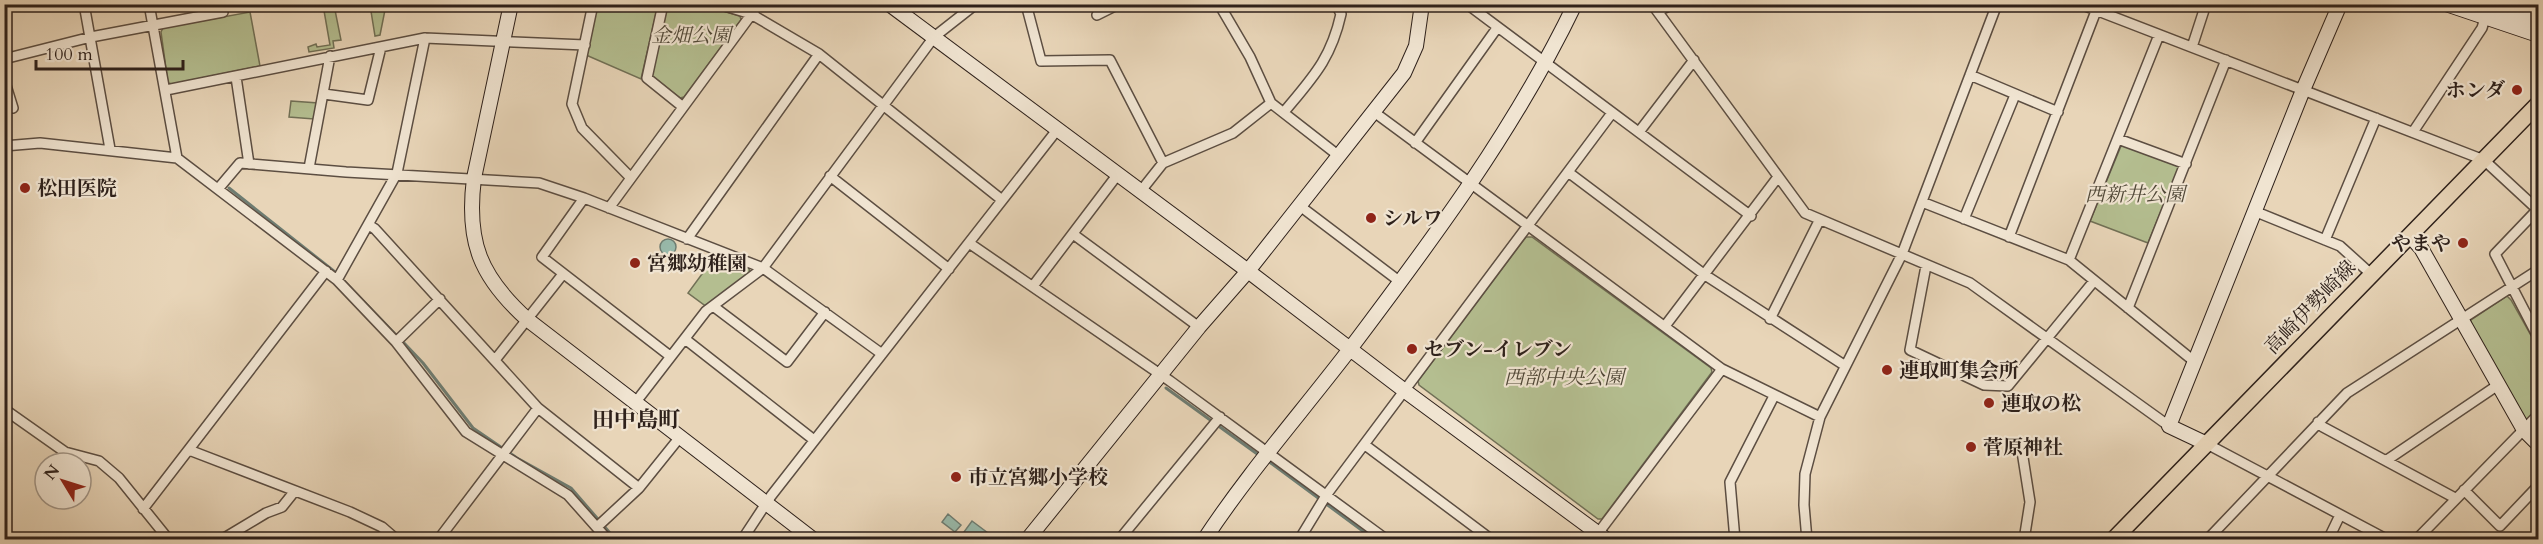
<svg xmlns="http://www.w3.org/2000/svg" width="2543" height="544" font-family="Cardo,'Noto Serif JP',serif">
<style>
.green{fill:#b4be90;stroke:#717056;stroke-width:1.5}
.water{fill:#98b9aa;stroke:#6e7c71;stroke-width:1.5}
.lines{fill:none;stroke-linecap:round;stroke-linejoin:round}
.stream{stroke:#6e7c71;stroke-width:3}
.street-casing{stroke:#5c4e42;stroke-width:12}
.secondary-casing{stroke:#2e211b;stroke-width:16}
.primary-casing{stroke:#2e211b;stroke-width:18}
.street{stroke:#f0e4d1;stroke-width:9}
.secondary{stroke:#f0e4d1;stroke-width:14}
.primary{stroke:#e8d5b8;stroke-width:15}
.poi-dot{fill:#8f2418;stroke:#f0e4d1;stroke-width:2}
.labels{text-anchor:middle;stroke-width:4.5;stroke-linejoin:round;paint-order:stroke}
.park-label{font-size:20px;font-style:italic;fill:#504838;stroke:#f0e4d1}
.poi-label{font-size:20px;font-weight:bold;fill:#2e211b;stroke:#f0e4d1;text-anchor:start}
.street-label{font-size:20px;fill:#2e211b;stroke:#f0e4d1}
.quarter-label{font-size:22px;font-weight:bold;fill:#2e211b;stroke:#f0e4d1}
</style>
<rect width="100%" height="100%" fill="#e8d5b8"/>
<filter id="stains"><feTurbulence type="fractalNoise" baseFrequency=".00333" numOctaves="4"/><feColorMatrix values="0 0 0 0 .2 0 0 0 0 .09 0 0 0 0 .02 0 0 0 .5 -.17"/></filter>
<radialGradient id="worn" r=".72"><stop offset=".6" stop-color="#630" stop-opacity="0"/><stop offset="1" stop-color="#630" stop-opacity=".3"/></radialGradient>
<!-- green -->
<path class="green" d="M 323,5 L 334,5 L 341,40 L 333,41 L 334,48 L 309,52 L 308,47 L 316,44 L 317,47 L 330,45 Z
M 370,5 L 386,5 L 380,35 L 375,36 Z
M 597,5 L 658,5 L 641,79 L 586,55 Z
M 668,5 L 703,5 L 740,16 L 741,20 L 684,97 L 680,98 L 651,75 Z
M 250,12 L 260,66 L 172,84 L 168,83 L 161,32 L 163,28 Z
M 291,101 L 318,103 L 314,119 L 289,117 Z
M 2125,144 L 2178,164 L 2179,167 L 2148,243 L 2090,221 L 2121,146 Z
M 1526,237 L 1532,237 L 1711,368 L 1712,372 L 1602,519 L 1598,519 L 1419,385 L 1418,381 Z
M 716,255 L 749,268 L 750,275 L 707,307 L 688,293 Z
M 2507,296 L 2511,300 L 2538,348 L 2538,408 L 2527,420 L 2524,419 L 2470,323 L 2471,320 Z"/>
<!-- water -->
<path class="water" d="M660 247a8 8 0 1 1 16 0a8 8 0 1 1-16 0Z
M 948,514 L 961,525 L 955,532 L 942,522 Z
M 972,521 L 996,539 L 965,539 L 961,536 Z"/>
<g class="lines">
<!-- stream -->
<path class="stream" d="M 229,188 L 335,272
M 344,281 L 396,335
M 404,343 L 423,363 L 473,428 L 517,458 L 571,488 L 616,540
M 1166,388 L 1260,456
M 1268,461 L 1375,540"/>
<!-- street casing -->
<g class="street-casing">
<path id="street" d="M 84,4 L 110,149
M 149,4 L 177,158
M 593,4 L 572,104 L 582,128 L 631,178
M 663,4 L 647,78 L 683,107
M 718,4 L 751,14 L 819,54 L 1002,200
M 1026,4 L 1041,61 L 1110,60 L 1163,163
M 1219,4 L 1250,57 L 1271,103 L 1339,156
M 1467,4 L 1751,216
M 1652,4 L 1805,213 L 1970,283 L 2169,426
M 2080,4 L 2484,160 L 2538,210
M 1658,11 L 1673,4
M 1097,15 L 1119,4
M 2192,47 L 2206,4
M 4,59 L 91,37 L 223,12 L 222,4
M 1970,75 L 2058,112
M 236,77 L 249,164
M 4,79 L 13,108
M 166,90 L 425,38 L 585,45
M 324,94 L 368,100 L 381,47
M 1284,112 C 1313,77 1331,59 1341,14 L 1336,4
M 1374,112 L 1722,369 L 1820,417
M 1639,132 L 1694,60
M 2413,132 L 2482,28 L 2485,18
M 2118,139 L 2186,164
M 1415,143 L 1497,28
M 4,146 L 40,143 L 177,158 L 337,280 L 396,342 L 466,432 L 568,495 L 608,540
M 309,168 L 330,56
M 1568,172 L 1705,275 L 1844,365
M 830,176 L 949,269
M 218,189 L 240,163 L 346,172 L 539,183 L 584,198 L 763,268 L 882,354
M 1140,192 L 1163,163 L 1233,133 L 1271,103
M 584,198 L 542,257 L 670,356
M 1922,202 L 2069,260 L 2195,362
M 1300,206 L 1399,281
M 609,208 L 759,4
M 2538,209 L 2495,254 L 2538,337
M 2254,211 L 2340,246 L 2371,274
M 1964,219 L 2015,95
M 369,225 L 375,229 L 538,408 L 639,488
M 1073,234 L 1199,327
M 2009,237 L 2096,11
M 687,239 L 819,54
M 2325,240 L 2376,118
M 969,243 L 1170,381 L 1387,540
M 2069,260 L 2159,35
M 1926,266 L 1910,350 L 1984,385 L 2008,386 L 2094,281
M 337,280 L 397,173 L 425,38
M 1033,286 L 1118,174
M 713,306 L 787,362 L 825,312
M 2128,308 L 2226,60
M 1770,319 L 1819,221
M 1665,326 L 1778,177
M 685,339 L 814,440
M 396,342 L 440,299
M 495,360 L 563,274
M 635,403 L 706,311 L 763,268 L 934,37 L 976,4
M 4,409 L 65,452 L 99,461 L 119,478 L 169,540
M 2318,422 L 2323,427 L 2455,498
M 2207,444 L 2388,540
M 1365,445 L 1492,540
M 2021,445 L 2030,502 L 2024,540
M 189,450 L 350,512 L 382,527 L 397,540
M 2387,460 L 2498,385
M 2464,490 L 2500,526 L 2538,486
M 143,509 L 326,271
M 597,527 L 639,488 L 680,437
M 221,540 L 266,513 L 282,507 L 294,492
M 438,540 L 538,408
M 742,540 L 771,496 L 1057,130
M 1119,540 L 1220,417
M 1299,540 L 1327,494 L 1612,113
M 1593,540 L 1722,369
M 1735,540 L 1730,482 L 1774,396
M 1807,540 L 1804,505 L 1805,474 L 1820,417 L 1902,254 L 1997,4
M 2207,540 L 2347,393 L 2538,270
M 2328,540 L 2340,515
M 2416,540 L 2538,415"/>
</g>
<!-- secondary casing -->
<g class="secondary-casing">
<path id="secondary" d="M 511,4 L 474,178 C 466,242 480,277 528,320 L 814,540
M 889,4 L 1248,271 L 1405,391 L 1607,540
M 2446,4 L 2538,35
M 2488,4 L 2538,21
M 2410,236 L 2421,248 L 2524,430 L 2538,444
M 2207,444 L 2169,426 L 2303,90 L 2340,4
M 1027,540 L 1199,327 L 1248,271 L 1404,73 L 1416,46 L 1422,4
M 1204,540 C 1248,473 1301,413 1350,349 C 1433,239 1515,129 1575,4"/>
</g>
<!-- primary casing -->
<g class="primary-casing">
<path id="primary" d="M 2113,540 L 2538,104"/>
</g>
<!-- street -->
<use href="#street" class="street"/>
<!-- secondary -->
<use href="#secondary" class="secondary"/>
<!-- primary -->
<use href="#primary" class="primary"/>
</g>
<!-- markers -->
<g class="poi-dot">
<circle cx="2517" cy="90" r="6"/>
<circle cx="25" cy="188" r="6"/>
<circle cx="1371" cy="218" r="6"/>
<circle cx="2463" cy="243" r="6"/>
<circle cx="635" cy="263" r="6"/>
<circle cx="1412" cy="349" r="6"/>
<circle cx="1887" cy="370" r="6"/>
<circle cx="1989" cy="403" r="6"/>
<circle cx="1971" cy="447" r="6"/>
<circle cx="956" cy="477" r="6"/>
</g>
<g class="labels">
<!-- park labels -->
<g class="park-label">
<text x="691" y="42">金畑公園</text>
<text x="2135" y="201">西新井公園</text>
<text x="1564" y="384">西部中央公園</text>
</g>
<!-- poi labels -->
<g class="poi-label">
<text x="2505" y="97" text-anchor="end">ホンダ</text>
<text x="37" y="195">松田医院</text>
<text x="1383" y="225">シルワ</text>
<text x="2451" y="250" text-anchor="end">やまや</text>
<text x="647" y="270">宮郷幼稚園</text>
<text x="1424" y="356">セブン-イレブン</text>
<text x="1899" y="377">連取町集会所</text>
<text x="2001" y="410">連取の松</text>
<text x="1983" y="454">菅原神社</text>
<text x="968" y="484">市立宮郷小学校</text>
</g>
<!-- street labels -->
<g class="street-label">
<text transform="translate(2310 307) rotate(-46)" y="7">高崎伊勢崎線</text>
</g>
<!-- quarter labels -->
<g class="quarter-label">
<text x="636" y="427">田中島町</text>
</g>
</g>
<!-- margin -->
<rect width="2543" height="544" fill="none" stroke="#e8d5b8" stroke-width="24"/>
<rect x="6" y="6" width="2531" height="532" fill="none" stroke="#2e211b" stroke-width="3"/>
<rect x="12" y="12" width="2519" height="520" fill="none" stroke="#2e211b" stroke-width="1.5"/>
<!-- north arrow -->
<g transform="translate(63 481) rotate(308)"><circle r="28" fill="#f0e4d1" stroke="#a29688" stroke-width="1.5"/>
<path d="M0-4.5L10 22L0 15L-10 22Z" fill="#8f2418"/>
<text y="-9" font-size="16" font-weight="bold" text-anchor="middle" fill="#2e211b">N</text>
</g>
<!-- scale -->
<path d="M36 60v9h147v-9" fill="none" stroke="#2e211b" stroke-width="3"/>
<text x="45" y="60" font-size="18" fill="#2e211b" stroke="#f0e4d1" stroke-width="4.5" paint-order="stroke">100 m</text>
<rect width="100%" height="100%" filter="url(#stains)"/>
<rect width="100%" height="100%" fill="url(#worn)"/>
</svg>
